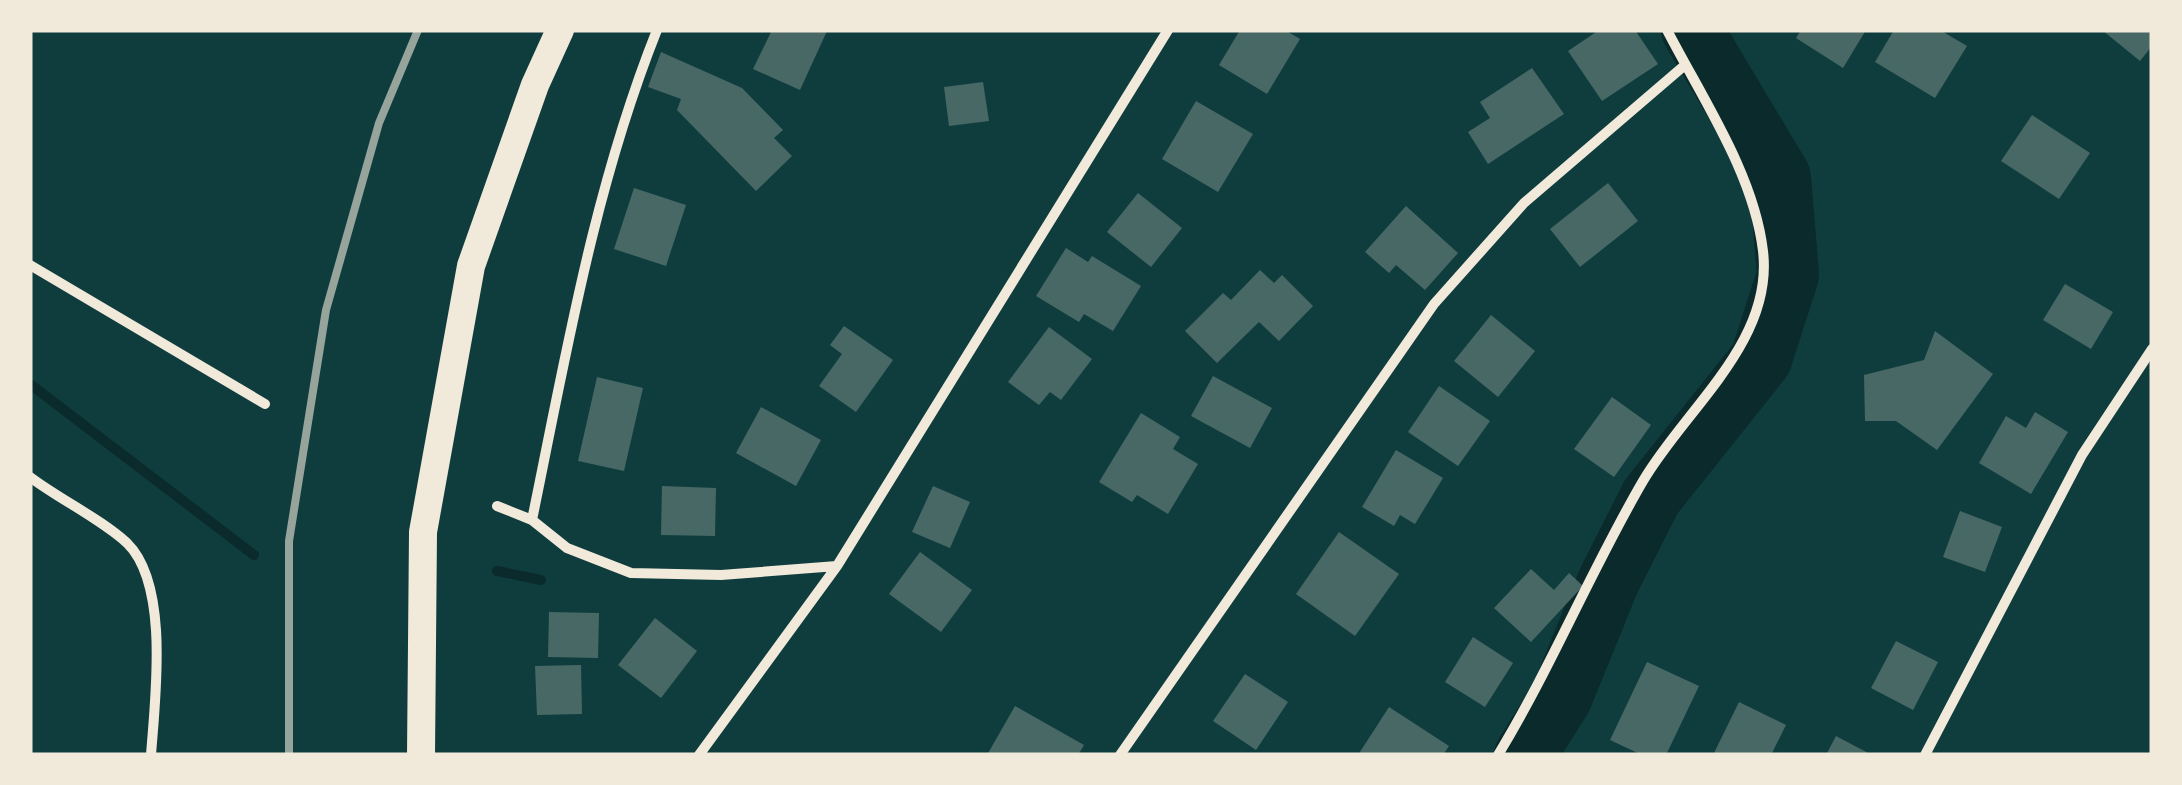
<svg xmlns="http://www.w3.org/2000/svg" width="2182" height="785" font-family="'Alegreya Sans',sans-serif">
<style>
.lines{fill:none;stroke-linecap:round;stroke-linejoin:round}
.stream{stroke:#0a2a2b;stroke-width:10}
.river{stroke:#0a2a2b;stroke-width:62}
.building{fill:#486865}
.minor{stroke:#f1e9da;stroke-width:10}
.trunk{stroke:#f1e9da;stroke-width:28}
.rail{stroke:#97a49c;stroke-width:8}
</style>
<rect width="100%" height="100%" fill="#0f3d3e"/>
<g class="lines">
<!-- stream -->
<path class="stream" d="M 30,384 L 254,555
M 497,571 L 541,580"/>
<!-- river -->
<path class="river" d="M 1525,755 L 1561,698 L 1609,580 L 1651,497 L 1761,359 L 1788,275 L 1780,177 L 1692,30"/>
</g>
<!-- building -->
<path class="building" d="M 772,30 L 827,31 L 800,90 L 753,69 Z
M 1240,30 L 1285,30 L 1300,39 L 1267,94 L 1219,65 Z
M 1599,30 L 1635,30 L 1658,64 L 1602,101 L 1568,51 Z
M 1801,30 L 1866,30 L 1843,68 L 1796,38 Z
M 1894,30 L 1940,30 L 1967,46 L 1935,98 L 1875,62 Z
M 2102,30 L 2152,30 L 2152,46 L 2140,61 Z
M 661,52 L 742,88 L 783,130 L 774,138 L 792,156 L 756,191 L 677,110 L 681,99 L 648,87 Z
M 1532,68 L 1564,114 L 1488,164 L 1468,132 L 1490,118 L 1480,102 Z
M 983,82 L 989,121 L 949,126 L 944,87 Z
M 1196,101 L 1253,134 L 1218,192 L 1162,159 Z
M 2032,115 L 2090,153 L 2059,199 L 2001,161 Z
M 1608,183 L 1638,221 L 1580,267 L 1550,229 Z
M 634,188 L 686,205 L 666,266 L 614,249 Z
M 1138,193 L 1182,228 L 1151,267 L 1107,232 Z
M 1406,206 L 1458,253 L 1425,290 L 1396,265 L 1389,273 L 1365,252 Z
M 1066,248 L 1088,262 L 1092,256 L 1141,286 L 1113,331 L 1084,314 L 1079,322 L 1036,296 Z
M 1260,270 L 1274,283 L 1282,275 L 1313,306 L 1279,341 L 1259,322 L 1217,363 L 1185,331 L 1223,293 L 1231,300 Z
M 2065,284 L 2113,312 L 2091,349 L 2043,320 Z
M 1491,315 L 1535,351 L 1498,397 L 1454,361 Z
M 844,326 L 893,360 L 856,412 L 819,386 L 842,354 L 830,345 Z
M 1049,327 L 1092,359 L 1061,400 L 1050,392 L 1039,405 L 1008,382 Z
M 1935,331 L 1993,374 L 1937,450 L 1896,421 L 1865,421 L 1864,375 L 1924,360 Z
M 1213,376 L 1272,408 L 1250,448 L 1191,416 Z
M 597,377 L 643,388 L 624,471 L 578,461 Z
M 1439,386 L 1490,421 L 1458,466 L 1408,432 Z
M 1612,397 L 1651,425 L 1614,477 L 1574,449 Z
M 761,407 L 821,440 L 796,486 L 736,453 Z
M 2035,412 L 2068,432 L 2031,494 L 1979,463 L 2006,416 L 2026,428 Z
M 1141,413 L 1180,437 L 1173,449 L 1198,464 L 1168,514 L 1137,495 L 1132,502 L 1099,482 Z
M 1396,450 L 1443,478 L 1415,524 L 1400,515 L 1394,526 L 1362,507 Z
M 662,486 L 716,488 L 715,536 L 661,535 Z
M 933,486 L 970,502 L 950,548 L 912,532 Z
M 1960,511 L 2002,527 L 1985,572 L 1943,557 Z
M 1339,532 L 1399,574 L 1355,636 L 1296,594 Z
M 920,552 L 972,590 L 941,632 L 889,594 Z
M 1531,569 L 1554,590 L 1569,573 L 1583,586 L 1531,642 L 1494,608 Z
M 549,612 L 599,613 L 598,658 L 548,657 Z
M 655,618 L 697,651 L 661,698 L 618,665 Z
M 1473,637 L 1513,663 L 1485,707 L 1445,682 Z
M 1896,641 L 1938,662 L 1913,710 L 1871,688 Z
M 1647,662 L 1699,686 L 1666,755 L 1642,755 L 1610,740 Z
M 581,665 L 582,714 L 537,715 L 535,666 Z
M 1245,674 L 1288,702 L 1256,750 L 1213,721 Z
M 1739,702 L 1786,725 L 1771,755 L 1713,755 Z
M 1015,706 L 1084,745 L 1078,755 L 987,755 Z
M 1389,707 L 1449,746 L 1443,755 L 1358,755 Z
M 1836,736 L 1872,755 L 1826,755 Z"/>
<g class="lines">
<!-- minor -->
<path class="minor" d="M 30,265 L 265,404
M 30,477 C 59,499 101,519 127,543 C 170,585 155,699 151,755
M 497,506 L 532,520 L 567,548 L 631,573 L 721,575 L 837,566
M 532,520 C 566,355 594,188 657,30
M 699,755 L 837,566 L 1168,30
M 1120,755 L 1434,304 L 1524,203 L 1685,65
M 1498,755 C 1552,666 1591,570 1643,481 C 1685,409 1774,342 1763,251 C 1754,174 1702,98 1667,30
M 1925,755 L 2082,455 L 2152,349"/>
<!-- trunk -->
<path class="trunk" d="M 421,755 L 423,532 L 471,266 L 535,85 L 560,30"/>
<!-- rail -->
<path class="rail" d="M 289,755 L 289,541 L 326,310 L 379,123 L 418,30"/>
</g>
<!-- border -->
<rect width="2182" height="785" fill="none" stroke="#f1e9da" stroke-width="65"/>
</svg>
